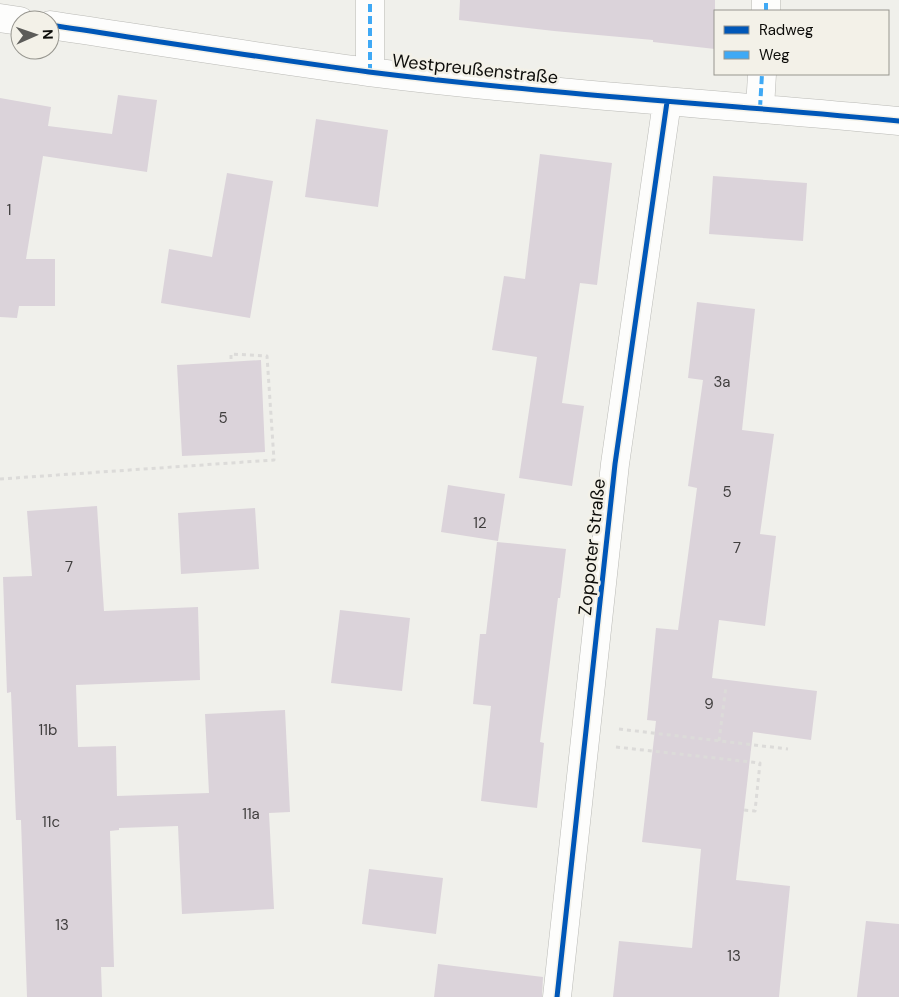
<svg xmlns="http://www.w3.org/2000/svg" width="899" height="997" font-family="'DM Sans',sans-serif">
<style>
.building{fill:#dbd3da}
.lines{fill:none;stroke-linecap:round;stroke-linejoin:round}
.street-casing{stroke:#babab6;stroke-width:29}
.path{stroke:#dcdbd9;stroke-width:3;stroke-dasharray:4 4;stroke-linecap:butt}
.street{stroke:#fdfdfc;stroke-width:28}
.quiet{stroke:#3fa9f5;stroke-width:4;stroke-dasharray:8 4;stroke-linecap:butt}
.cycleway-casing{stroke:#f3f1e8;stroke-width:8}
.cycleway{stroke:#0057b8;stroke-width:5}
.labels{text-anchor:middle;stroke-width:5;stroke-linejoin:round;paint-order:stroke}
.number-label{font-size:15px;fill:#403e3e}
.street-label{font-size:18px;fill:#0d0d0a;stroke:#f3f1e8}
</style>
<rect width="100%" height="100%" fill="#f0f0eb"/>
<!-- building -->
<path class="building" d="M 460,0 L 715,0 L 715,49 L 653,42 L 653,40 L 554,31 L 459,20 Z
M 118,95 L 157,100 L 147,172 L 43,156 L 26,259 L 55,259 L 55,306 L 19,306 L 17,318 L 0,317 L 0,98 L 51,107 L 48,126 L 112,134 Z
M 316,119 L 388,130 L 378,207 L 305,197 Z
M 540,154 L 612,163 L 597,285 L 580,283 L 562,403 L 584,406 L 572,486 L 519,478 L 537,357 L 492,350 L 504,276 L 525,279 Z
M 227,173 L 273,181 L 250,318 L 161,303 L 169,249 L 212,257 Z
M 713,176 L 807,183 L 803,241 L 709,234 Z
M 697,302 L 755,309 L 742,430 L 774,434 L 760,534 L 776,536 L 765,626 L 719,620 L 712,678 L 817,691 L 811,740 L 753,732 L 736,880 L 790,886 L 779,997 L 613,997 L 619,941 L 692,948 L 701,849 L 642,842 L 656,721 L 647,720 L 656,628 L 678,630 L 697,488 L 688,486 L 703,380 L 688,378 Z
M 261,360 L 265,452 L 182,456 L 177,365 Z
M 448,485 L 505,494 L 498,541 L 441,532 Z
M 97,506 L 104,611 L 198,607 L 200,680 L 76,685 L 78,747 L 116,746 L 117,796 L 209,793 L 205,714 L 285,710 L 290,812 L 269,813 L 274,909 L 182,914 L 178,826 L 119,828 L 119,830 L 110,831 L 114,967 L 101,967 L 102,997 L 27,997 L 21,820 L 16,820 L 11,692 L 7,693 L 3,577 L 32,576 L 27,511 Z
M 255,508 L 259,569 L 181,574 L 178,513 Z
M 497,542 L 566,549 L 560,598 L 558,598 L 540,742 L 544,743 L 537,808 L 481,801 L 491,706 L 473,704 L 480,634 L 486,634 Z
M 340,610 L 410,618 L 402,691 L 331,683 Z
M 369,869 L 443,878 L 436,934 L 362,924 Z
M 866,921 L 899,924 L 899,997 L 857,997 Z
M 438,964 L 543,977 L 542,997 L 434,997 Z"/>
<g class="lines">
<!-- street casing -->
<g class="street-casing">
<path id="street" d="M 766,11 L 766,0
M 0,18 L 20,21
M 50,25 C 156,41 262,58 369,72 C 545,94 722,104 899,121
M 370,72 L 370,0
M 760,108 L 762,74
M 557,997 L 615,464 L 667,102"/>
</g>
<!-- path -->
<path class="path" d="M 0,479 L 274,460 L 267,356 L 231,354 L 231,362
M 619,729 L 788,749
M 719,741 L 726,686
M 616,747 L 760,763 L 755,811 L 743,810"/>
<!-- street -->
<use href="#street" class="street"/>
<!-- quiet -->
<path class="quiet" d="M 766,11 L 766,0
M 370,72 L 370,0
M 760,108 L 762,74"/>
<!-- cycleway casing -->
<g class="cycleway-casing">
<path id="cycleway" d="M 50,25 C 156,41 262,58 369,72 C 545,94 722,104 899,121
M 557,997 L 615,464 L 667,102"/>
</g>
<!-- cycleway -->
<use href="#cycleway" class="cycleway"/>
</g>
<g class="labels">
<!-- number labels -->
<g class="number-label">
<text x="9" y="215">1</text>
<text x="722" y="387">3a</text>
<text x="223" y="423">5</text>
<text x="727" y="497">5</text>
<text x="480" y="528">12</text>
<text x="737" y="553">7</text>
<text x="69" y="572">7</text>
<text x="709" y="709">9</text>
<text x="48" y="735">11b</text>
<text x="251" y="819">11a</text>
<text x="51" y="827">11c</text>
<text x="62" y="930">13</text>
<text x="734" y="961">13</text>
</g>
<!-- street labels -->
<g class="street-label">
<text transform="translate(475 69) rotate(6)" y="6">Westpreußenstraße</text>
<text transform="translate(592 547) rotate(-84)" y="6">Zoppoter Straße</text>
</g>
</g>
<!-- legend -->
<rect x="714" y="10" width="175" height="65" fill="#f3f1e8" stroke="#97968f"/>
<rect x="724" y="26" width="25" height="8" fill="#0057b8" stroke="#97968f"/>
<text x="759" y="35" font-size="15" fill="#0d0d0a">Radweg</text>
<rect x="724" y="51" width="25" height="8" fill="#3fa9f5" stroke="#97968f"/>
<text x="759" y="60" font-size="15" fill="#0d0d0a">Weg</text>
<!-- north arrow -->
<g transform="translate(35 35) rotate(88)"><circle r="24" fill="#f3f1e8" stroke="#97968f"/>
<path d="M0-4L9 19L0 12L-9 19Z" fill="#5c5c59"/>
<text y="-8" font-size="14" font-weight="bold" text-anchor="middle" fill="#0d0d0a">N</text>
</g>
</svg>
